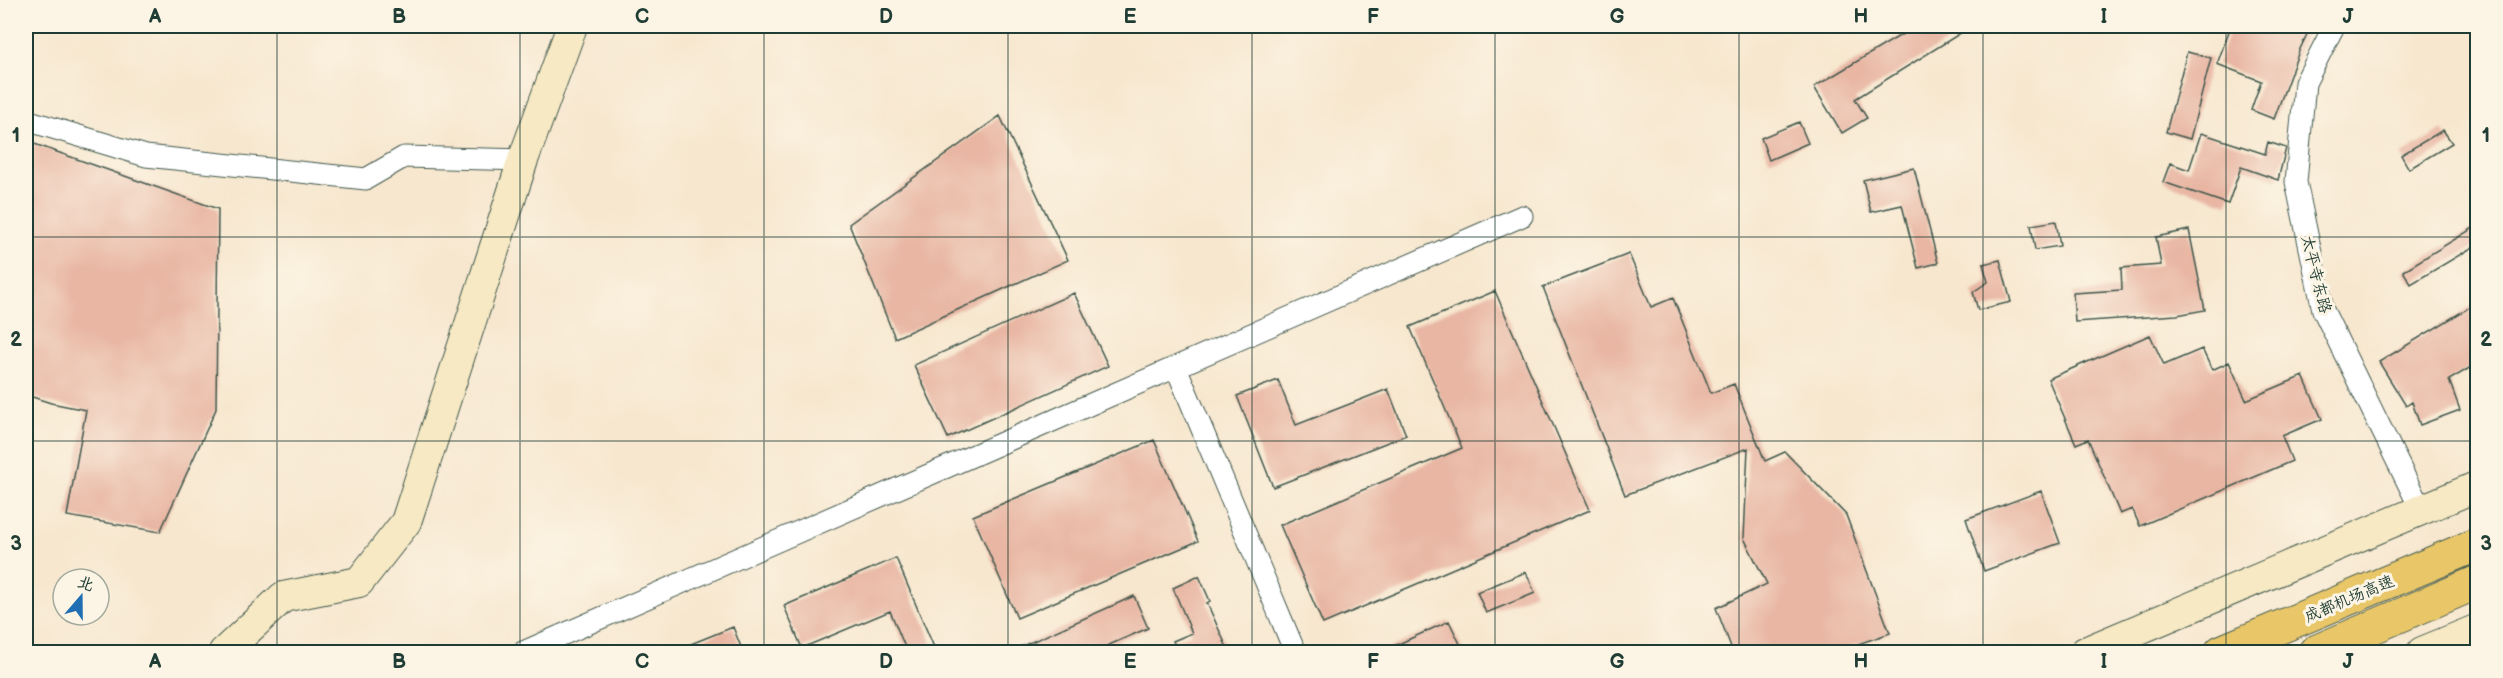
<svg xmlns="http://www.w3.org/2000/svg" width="2503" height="678" font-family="'Balsamiq Sans','LXGW WenKai TC',sans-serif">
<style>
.building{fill:#e8b6a3}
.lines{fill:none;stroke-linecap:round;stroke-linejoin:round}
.street-casing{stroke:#3f564b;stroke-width:23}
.secondary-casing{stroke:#3f564b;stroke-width:32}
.highway-casing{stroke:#3f564b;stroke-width:35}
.street{stroke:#fff;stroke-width:21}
.secondary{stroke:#f6e9c3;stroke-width:30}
.highway{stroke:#e9c769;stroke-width:33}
.grid{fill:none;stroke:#1f3d34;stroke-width:1.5;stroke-opacity:0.55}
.labels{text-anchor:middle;stroke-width:6;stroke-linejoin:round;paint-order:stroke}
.street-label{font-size:16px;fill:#1f3d34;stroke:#fcf5e5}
.neatline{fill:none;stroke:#1f3d34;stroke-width:2}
.grid-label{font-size:20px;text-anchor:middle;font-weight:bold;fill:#1f3d34}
</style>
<rect width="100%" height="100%" fill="#fcf5e5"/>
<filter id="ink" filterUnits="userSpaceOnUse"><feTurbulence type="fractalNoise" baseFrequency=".0167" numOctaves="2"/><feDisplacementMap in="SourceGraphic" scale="12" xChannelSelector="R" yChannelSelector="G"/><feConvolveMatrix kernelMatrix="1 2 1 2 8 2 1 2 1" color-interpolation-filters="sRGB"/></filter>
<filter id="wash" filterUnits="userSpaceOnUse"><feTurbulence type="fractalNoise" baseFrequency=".008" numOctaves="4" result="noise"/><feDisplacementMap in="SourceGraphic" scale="24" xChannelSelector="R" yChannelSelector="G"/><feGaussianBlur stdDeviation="1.35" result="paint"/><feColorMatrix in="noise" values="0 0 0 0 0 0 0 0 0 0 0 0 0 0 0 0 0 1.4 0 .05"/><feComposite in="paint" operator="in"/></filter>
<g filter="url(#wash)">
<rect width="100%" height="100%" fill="#f7e7cf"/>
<g id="blocks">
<!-- building -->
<path class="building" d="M 1916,26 L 1972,26 L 1855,99 L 1867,118 L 1842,133 L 1814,87 Z
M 2231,26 L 2311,26 L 2299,51 L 2274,119 L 2251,110 L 2261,81 L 2217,64 Z
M 2187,52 L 2211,58 L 2190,139 L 2166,132 Z
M 1000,116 L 1068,260 L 895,338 L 849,224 Z
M 1799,122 L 1808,143 L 1769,160 L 1761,138 Z
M 2443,130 L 2452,143 L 2409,169 L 2401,155 Z
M 2201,133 L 2265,154 L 2268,142 L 2286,148 L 2278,180 L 2241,167 L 2228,204 L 2163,182 L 2170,163 L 2189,170 Z
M 26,141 L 218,209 L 216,409 L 160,532 L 67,516 L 86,410 L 51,403 L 26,395 Z
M 1914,168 L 1938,263 L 1918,268 L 1902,205 L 1871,212 L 1863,180 Z
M 2056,221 L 2060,246 L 2035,250 L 2031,225 Z
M 2478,225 L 2478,244 L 2411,284 L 2403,271 Z
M 2189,230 L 2205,310 L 2177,315 L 2075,322 L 2073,293 L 2122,290 L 2121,268 L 2161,265 L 2156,237 Z
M 1629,254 L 1651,307 L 1673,298 L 1711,393 L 1734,384 L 1765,461 L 1785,452 L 1846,515 L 1890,633 L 1835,652 L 1733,652 L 1716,608 L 1767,584 L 1744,538 L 1748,448 L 1625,495 L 1543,287 Z
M 2000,260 L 2011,302 L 1978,310 L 1973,292 L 1988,282 L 1983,264 Z
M 1495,291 L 1590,510 L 1323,624 L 1280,525 L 1462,448 L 1410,327 Z
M 1074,293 L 1108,366 L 948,438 L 914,365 Z
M 2478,302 L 2478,363 L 2449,380 L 2460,410 L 2420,425 L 2412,402 L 2406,406 L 2379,362 Z
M 2150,335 L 2164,365 L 2202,349 L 2212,370 L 2229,362 L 2246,400 L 2303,376 L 2322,419 L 2282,436 L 2292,461 L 2140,526 L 2132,509 L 2120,514 L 2088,439 L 2076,444 L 2048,379 Z
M 1278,380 L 1296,425 L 1388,389 L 1406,435 L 1273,487 L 1237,396 Z
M 1154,440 L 1198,541 L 1017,618 L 973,516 Z
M 2041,491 L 2060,543 L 1984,571 L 1966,519 Z
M 896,558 L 936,652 L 907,652 L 890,611 L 802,648 L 784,606 Z
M 1526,572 L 1535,593 L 1486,613 L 1477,592 Z
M 1199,576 L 1210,601 L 1207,603 L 1229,652 L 1178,652 L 1173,641 L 1192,633 L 1173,588 Z
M 1134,596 L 1148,628 L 1093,652 L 1009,652 Z
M 1449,621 L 1464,652 L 1381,652 Z
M 733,627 L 743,652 L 671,652 Z"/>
</g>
</g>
<g filter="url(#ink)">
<use href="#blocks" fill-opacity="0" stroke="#3f564b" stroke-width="1.5"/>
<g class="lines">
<!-- street casing -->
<g class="street-casing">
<path id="street" d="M 2334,26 L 2305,83 L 2296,182 L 2323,310 L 2421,510
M 26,120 L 146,156 L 366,179 L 404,157 L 523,160
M 1176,367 L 1295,652
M 523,652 L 1522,216"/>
</g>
<!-- secondary casing -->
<g class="secondary-casing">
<path id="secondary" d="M 224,652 L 283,597 L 359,582 L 406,522 L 523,160 L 572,26
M 2085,652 L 2478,486
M 2422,652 L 2478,629"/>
</g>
<!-- highway casing -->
<g class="highway-casing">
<path id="highway" d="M 2221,652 L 2478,544
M 2315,652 L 2478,582"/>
</g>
<!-- street -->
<use href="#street" class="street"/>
<!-- secondary -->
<use href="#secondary" class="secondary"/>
<!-- highway -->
<use href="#highway" class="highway"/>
</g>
</g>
<!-- grid -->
<path class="grid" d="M 277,26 L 277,652M 520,26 L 520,652M 764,26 L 764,652M 1008,26 L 1008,652M 1252,26 L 1252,652M 1495,26 L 1495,652M 1739,26 L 1739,652M 1983,26 L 1983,652M 2226,26 L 2226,652M 26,237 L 2478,237M 26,441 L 2478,441"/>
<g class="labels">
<!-- street labels -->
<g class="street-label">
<text transform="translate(2317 274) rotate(76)" y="6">太平寺东路</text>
<text transform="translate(2349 598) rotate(-23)" y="6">成都机场高速</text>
</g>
</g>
<!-- margin -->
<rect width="2503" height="678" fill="none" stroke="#fcf5e5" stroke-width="66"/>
<!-- north arrow -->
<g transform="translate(81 597) rotate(20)"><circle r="28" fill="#fcf5e5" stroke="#a4ab9e" stroke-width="1.5"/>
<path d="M0-4.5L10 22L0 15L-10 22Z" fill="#1f6fb2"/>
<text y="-9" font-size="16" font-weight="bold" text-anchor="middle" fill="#1f3d34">北</text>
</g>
<rect x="33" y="33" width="2437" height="612" class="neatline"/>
<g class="grid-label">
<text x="155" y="23">A</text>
<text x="399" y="23">B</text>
<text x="642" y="23">C</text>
<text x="886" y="23">D</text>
<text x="1130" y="23">E</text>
<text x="1373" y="23">F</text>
<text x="1617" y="23">G</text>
<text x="1861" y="23">H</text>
<text x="2104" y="23">I</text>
<text x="2348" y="23">J</text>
<text x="16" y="142">1</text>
<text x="2486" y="142">1</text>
<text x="16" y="346">2</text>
<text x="2486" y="346">2</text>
<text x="16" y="550">3</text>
<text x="2486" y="550">3</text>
<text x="155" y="668">A</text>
<text x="399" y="668">B</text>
<text x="642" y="668">C</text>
<text x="886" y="668">D</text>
<text x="1130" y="668">E</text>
<text x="1373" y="668">F</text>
<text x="1617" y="668">G</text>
<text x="1861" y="668">H</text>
<text x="2104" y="668">I</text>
<text x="2348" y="668">J</text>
</g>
</svg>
